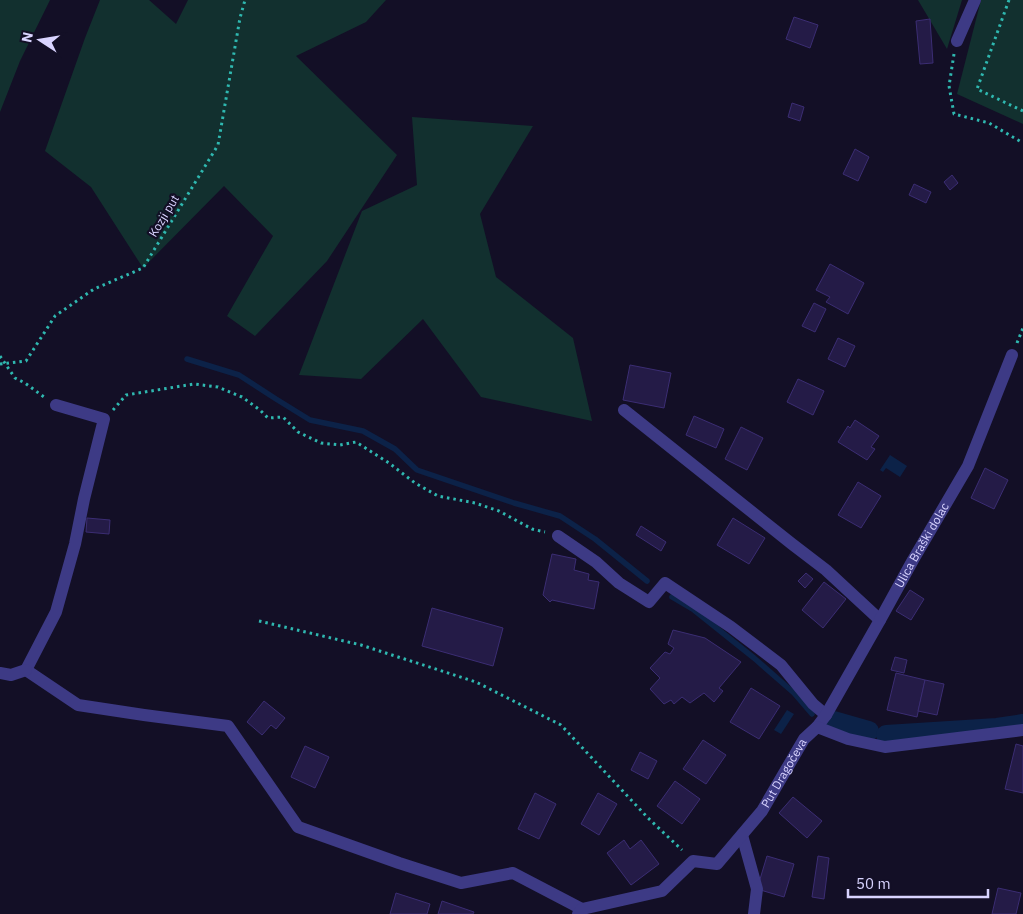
<svg xmlns="http://www.w3.org/2000/svg" width="1023" height="914" font-family="'IBM Plex Sans',sans-serif">
  <rect width="100%" height="100%" fill="#130f26"/>
  <!-- green -->
  <g fill="#12302f">
    <path d="M 0,0 L 50,0 L 20,61 L 0,112 Z"/>
    <path d="M 100,0 L 149,0 L 176,24 L 188,0 L 386,0 L 366,22 L 296,56 L 397,155 L 327,261 L 255,336 L 227,316 L 273,236 L 224,186 L 143,268 L 91,187 L 45,151 L 85,38 Z"/>
    <path d="M 918,0 L 962,0 L 947,49 Z"/>
    <path d="M 981,0 L 1023,0 L 1023,124 L 957,94 Z"/>
    <path d="M 412,117 L 533,126 L 480,214 L 496,277 L 573,338 L 592,421 L 481,397 L 423,319 L 361,379 L 299,375 L 362,211 L 417,185 Z"/>
  </g>
  <!-- water -->
  <g fill="#0c2248">
    <path d="M 890,455 L 907,466 L 900,477 L 886,468 L 883,472 L 880,470 Z"/>
    <path d="M 787,710 L 794,714 L 781,734 L 774,730 Z"/>
  </g>
  <g fill="none" stroke-linecap="round" stroke-linejoin="round">
    <!-- stream -->
    <g stroke="#0c2248" stroke-width="5.5">
      <path d="M 187,359 L 239,375 L 276,399 L 310,420 L 363,431 L 395,449 L 417,470 L 514,503 L 560,516 L 595,539 L 647,581"/>
      <path d="M 672,597 L 694,610 L 754,658 L 794,693 L 812,714"/>
    </g>
    <!-- canal -->
    <g stroke="#0c2248" stroke-width="20">
      <path d="M 834,721 L 869,731"/>
      <path d="M 886,735 L 997,728 L 1023,724"/>
    </g>
  </g>
  <!-- building -->
  <g fill="#241b47" stroke="#3b2d73">
    <path d="M 794,17 L 818,25 L 810,48 L 786,39 Z"/>
    <path d="M 930,19 L 933,63 L 920,64 L 916,21 Z"/>
    <path d="M 792,103 L 804,107 L 800,121 L 788,117 Z"/>
    <path d="M 855,149 L 869,157 L 858,181 L 843,174 Z"/>
    <path d="M 952,175 L 958,183 L 950,190 L 944,182 Z"/>
    <path d="M 914,184 L 931,192 L 926,203 L 909,195 Z"/>
    <path d="M 830,264 L 864,283 L 848,314 L 826,302 L 830,297 L 816,290 Z"/>
    <path d="M 814,303 L 826,309 L 815,332 L 802,326 Z"/>
    <path d="M 838,338 L 855,346 L 845,367 L 828,359 Z"/>
    <path d="M 630,365 L 671,373 L 664,408 L 623,400 Z"/>
    <path d="M 798,379 L 824,391 L 813,415 L 787,402 Z"/>
    <path d="M 694,416 L 724,429 L 716,448 L 686,435 Z"/>
    <path d="M 855,420 L 879,436 L 871,447 L 875,449 L 867,460 L 838,442 L 848,426 L 850,428 Z"/>
    <path d="M 741,427 L 763,438 L 747,470 L 725,459 Z"/>
    <path d="M 985,468 L 1008,480 L 994,509 L 971,498 Z"/>
    <path d="M 858,482 L 881,496 L 861,528 L 838,515 Z"/>
    <path d="M 87,518 L 110,520 L 109,534 L 86,532 Z"/>
    <path d="M 733,518 L 765,538 L 749,564 L 717,545 Z"/>
    <path d="M 641,526 L 666,542 L 661,551 L 636,535 Z"/>
    <path d="M 552,554 L 576,559 L 574,570 L 589,574 L 588,580 L 599,582 L 594,609 L 552,600 L 550,602 L 543,595 Z"/>
    <path d="M 806,573 L 813,579 L 805,588 L 798,581 Z"/>
    <path d="M 824,582 L 846,599 L 823,628 L 802,610 Z"/>
    <path d="M 910,590 L 924,599 L 911,620 L 896,611 Z"/>
    <path d="M 432,608 L 503,628 L 493,666 L 422,646 Z"/>
    <path d="M 673,630 L 705,638 L 741,662 L 719,688 L 723,691 L 714,702 L 704,693 L 690,703 L 682,697 L 674,704 L 671,700 L 664,704 L 650,689 L 660,678 L 650,668 L 665,652 L 670,654 L 674,648 L 668,644 Z"/>
    <path d="M 895,657 L 907,660 L 904,673 L 891,670 Z"/>
    <path d="M 896,673 L 925,680 L 917,717 L 887,710 Z"/>
    <path d="M 925,680 L 944,684 L 937,715 L 918,711 Z"/>
    <path d="M 751,688 L 780,706 L 759,739 L 730,722 Z"/>
    <path d="M 264,701 L 285,718 L 276,729 L 271,725 L 262,735 L 247,722 Z"/>
    <path d="M 703,740 L 726,755 L 706,784 L 683,769 Z"/>
    <path d="M 1016,744 L 1023,746 L 1023,793 L 1005,789 Z"/>
    <path d="M 305,746 L 329,757 L 315,788 L 291,777 Z"/>
    <path d="M 640,752 L 657,761 L 648,779 L 631,770 Z"/>
    <path d="M 675,781 L 700,799 L 682,824 L 657,806 Z"/>
    <path d="M 535,793 L 556,804 L 539,839 L 518,829 Z"/>
    <path d="M 598,793 L 617,804 L 599,835 L 581,824 Z"/>
    <path d="M 793,797 L 822,821 L 807,838 L 779,813 Z"/>
    <path d="M 624,840 L 630,849 L 641,840 L 659,864 L 631,885 L 607,853 Z"/>
    <path d="M 767,856 L 794,864 L 784,897 L 757,889 Z"/>
    <path d="M 818,856 L 829,858 L 824,899 L 812,897 Z"/>
    <path d="M 998,888 L 1021,893 L 1016,914 L 992,914 Z"/>
    <path d="M 396,893 L 430,904 L 427,914 L 390,914 Z"/>
    <path d="M 442,901 L 474,912 L 473,914 L 438,914 Z"/>
  </g>
  <g fill="none" stroke-linecap="round" stroke-linejoin="round">
    <!-- path -->
    <g stroke="#2fb8b0" stroke-width="3" stroke-dasharray="2.5 4" stroke-linecap="butt">
      <path d="M 1009,0 L 977,89 L 1023,111"/>
      <path d="M 954,54 L 949,86 L 954,114 L 989,123 L 1023,143"/>
      <path d="M 1017,343 L 1023,328"/>
      <path d="M 0,356 L 15,378 L 25,383 L 44,397"/>
      <path d="M 0,364 L 26,361 L 55,316 L 94,289 L 143,268 L 218,145 L 240,18 L 245,0"/>
      <path d="M 113,410 L 126,395 L 194,384 L 218,387 L 242,397 L 260,410 L 268,418 L 283,417 L 298,432 L 321,443 L 340,445 L 356,442 L 389,463 L 415,483 L 438,496 L 475,503 L 499,511 L 532,529 L 545,532"/>
      <path d="M 259,621 L 361,645 L 476,682 L 561,725 L 648,818 L 682,850"/>
    </g>
    <!-- minor -->
    <g stroke="#3d3a85" stroke-width="12">
      <path d="M 957,41 L 975,0"/>
      <path d="M 56,405 L 104,419 L 84,499 L 75,544 L 56,612 L 26,670 L 78,705 L 144,715 L 228,726 L 298,827 L 399,863 L 461,883 L 513,873 L 582,909"/>
      <path d="M 624,410 L 792,544 L 826,570 L 880,620"/>
      <path d="M 558,536 L 596,562 L 619,583 L 649,602 L 665,583 L 731,627 L 781,665 L 813,704 L 826,715"/>
      <path d="M 0,673 L 11,675 L 26,670"/>
      <path id="s1" d="M 817,727 L 826,715 L 880,620 L 913,560 L 968,466 L 1012,355"/>
      <path d="M 742,835 L 757,889 L 754,914"/>
      <path id="s2" d="M 578,914 L 582,909 L 662,891 L 693,861 L 717,864 L 762,811 L 804,739 L 817,727 L 848,739 L 885,747 L 1023,730"/>
    </g>
  </g>
  <g text-anchor="middle" stroke-width="4.5" stroke-linejoin="round" paint-order="stroke">
    <!-- street labels -->
    <g font-size="12" fill="#d9d4ff" stroke="#130f26">
      <text transform="translate(164 216) rotate(-59)" y="4">Kozji put</text>
      <text dy="4" stroke="none"><textPath href="#s1" startOffset="210">Ulica Braški dolac</textPath></text>
      <text dy="4" stroke="none"><textPath href="#s2" startOffset="269">Put Dragočeva</textPath></text>
    </g>
  </g>
  <!-- north arrow -->
  <g transform="translate(40 40) rotate(282)" stroke="#130f26" stroke-width="4" paint-order="stroke">
  <path d="M0-4L9 19L0 12L-9 19Z" fill="#d9d4ff"/>
  <text y="-8" font-size="14" font-weight="bold" text-anchor="middle" fill="#d9d4ff">N</text>
  </g>
  <!-- scale -->
  <path d="M848 889v8h140v-8" fill="none" stroke="#d9d4ff" stroke-width="2.5"/>
  <text x="856" y="889" font-size="15" fill="#d9d4ff" stroke="#130f26" stroke-width="4" paint-order="stroke">50 m</text>
</svg>
